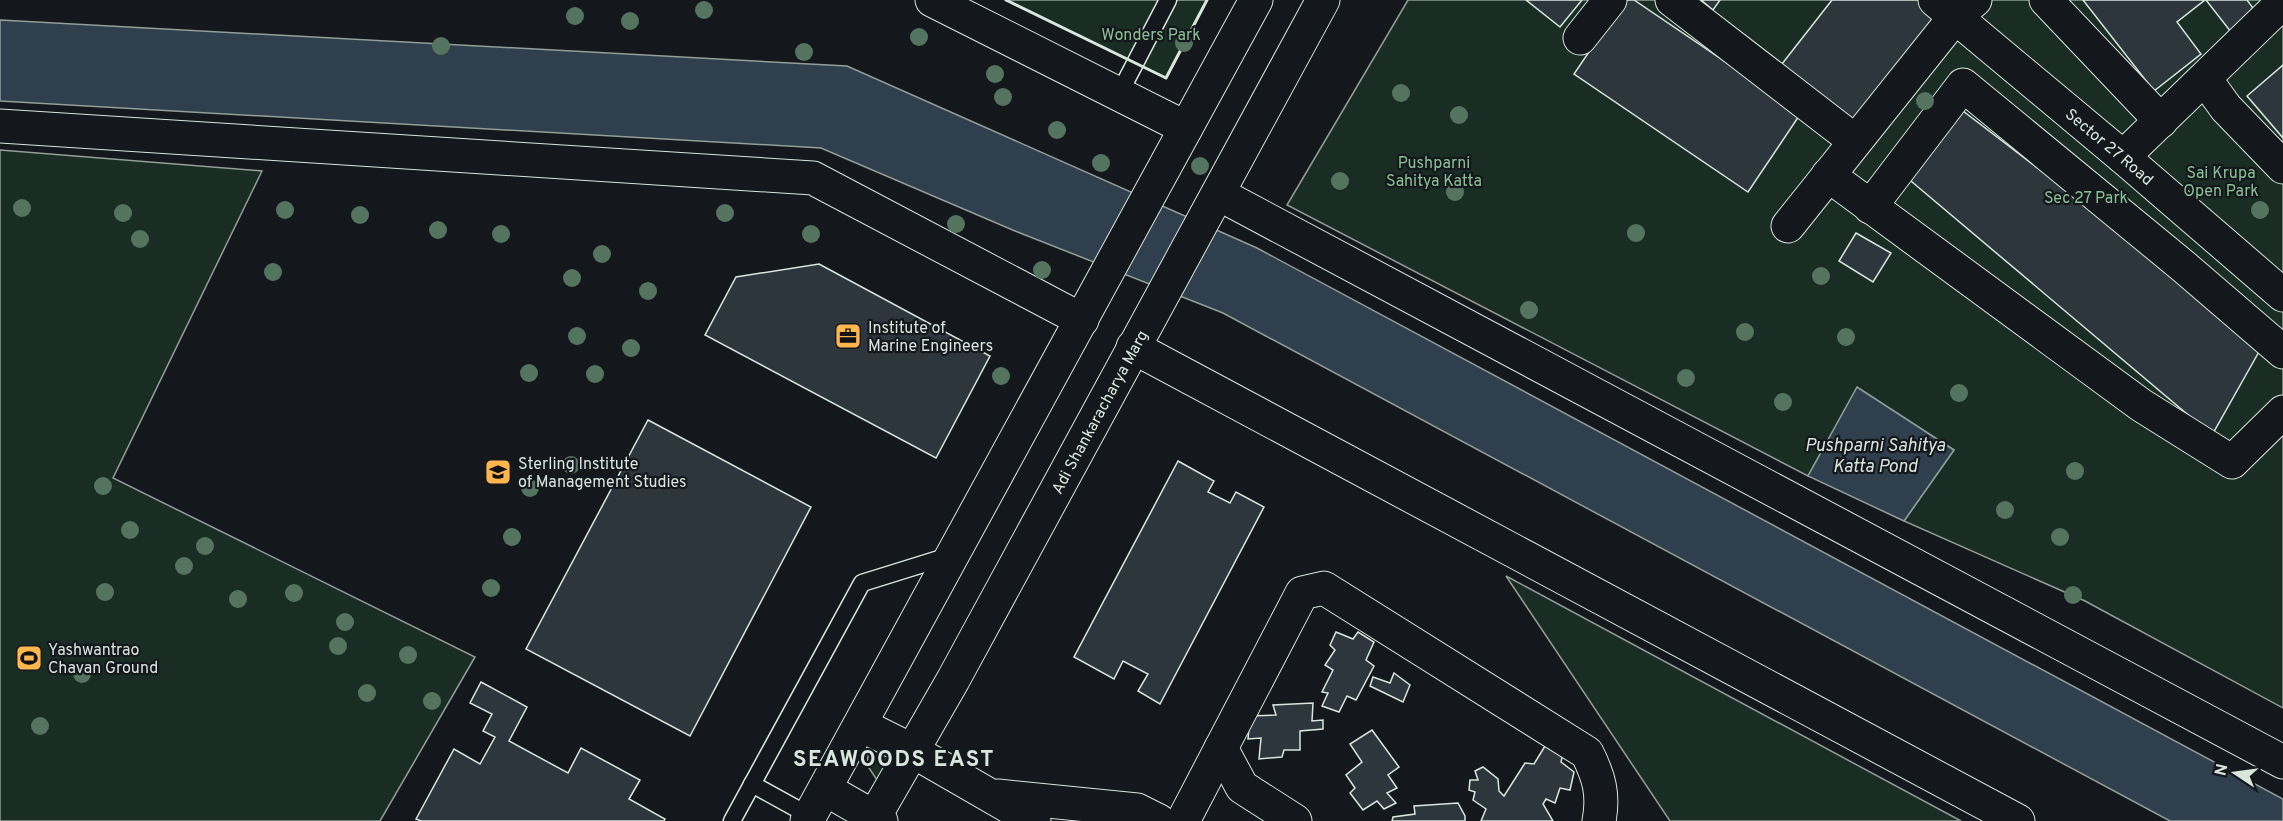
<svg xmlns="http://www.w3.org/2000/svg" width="2283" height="821" font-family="Overpass,sans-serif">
  <rect width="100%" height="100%" fill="#14181c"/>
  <!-- green -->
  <g fill="#1a2d24" stroke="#939e99" stroke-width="1.5">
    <path d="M 1006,0 L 1207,0 L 1166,78 Z"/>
    <path d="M 1408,0 L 2283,0 L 2283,708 L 2085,601 L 1904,521 L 1954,450 L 1857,388 L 1808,476 L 1287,205 Z"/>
    <path d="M 0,150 L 262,171 L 113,478 L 475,657 L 380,821 L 0,821 Z"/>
    <path d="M 1506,576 L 1961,821 L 1670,821 Z"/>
    <path d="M 907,735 L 877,780 L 867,765 L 869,747 Z"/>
  </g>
  <!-- water -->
  <g fill="#2f3f4d" stroke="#939e99" stroke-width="1.5">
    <path d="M 0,20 L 847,66 L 1257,248 L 2283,799 L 2283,821 L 2170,821 L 1223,313 L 1015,231 L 821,148 L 0,101 Z"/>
    <path d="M 1857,387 L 1954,450 L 1904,521 L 1808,476 Z"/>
  </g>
  <!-- building -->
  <g fill="#2c363c" stroke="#d8e6dc" stroke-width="1.5">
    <path d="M 1526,0 L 1582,0 L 1560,27 Z"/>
    <path d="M 1624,0 L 1634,0 L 1801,113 L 1748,192 L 1574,74 Z"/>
    <path d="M 1701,0 L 1720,0 L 1713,10 Z"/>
    <path d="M 1832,0 L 1922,0 L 1944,17 L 1856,130 L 1778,69 Z"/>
    <path d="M 2083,0 L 2205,0 L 2177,22 L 2201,54 L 2154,91 Z"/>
    <path d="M 2206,0 L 2247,0 L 2256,12 L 2231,32 Z"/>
    <path d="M 2283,65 L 2283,138 L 2247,96 Z"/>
    <path d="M 1963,111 L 2179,276 L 2260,350 L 2212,435 L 1905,176 Z"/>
    <path d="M 1856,233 L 1891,253 L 1873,282 L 1839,261 Z"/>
    <path d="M 819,264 L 990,356 L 936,458 L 705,335 L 736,277 Z"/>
    <path d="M 648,420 L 811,507 L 690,736 L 526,649 Z"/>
    <path d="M 1178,461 L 1214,481 L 1208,492 L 1230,503 L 1236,492 L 1264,507 L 1160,704 L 1138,691 L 1148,674 L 1123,661 L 1114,679 L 1074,657 Z"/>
    <path d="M 1336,632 L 1353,639 L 1358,632 L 1374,642 L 1366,660 L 1374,666 L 1356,700 L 1347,696 L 1339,712 L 1322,706 L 1328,693 L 1322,692 L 1333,670 L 1325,665 L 1335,650 L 1330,645 Z"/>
    <path d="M 1394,673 L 1410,685 L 1403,702 L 1370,686 L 1373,677 L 1390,683 Z"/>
    <path d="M 481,682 L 527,707 L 509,741 L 568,773 L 581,748 L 640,780 L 629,799 L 665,819 L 664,821 L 421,821 L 416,819 L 454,749 L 480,764 L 495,737 L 483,731 L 492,714 L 470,703 Z"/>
    <path d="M 1313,703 L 1312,721 L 1323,720 L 1323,729 L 1300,731 L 1300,750 L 1284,750 L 1282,757 L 1259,759 L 1261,738 L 1248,739 L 1250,716 L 1276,715 L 1273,705 Z"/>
    <path d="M 1372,730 L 1399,767 L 1388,775 L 1397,788 L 1387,793 L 1396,803 L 1384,809 L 1377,801 L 1363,810 L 1350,793 L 1355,788 L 1346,775 L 1362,762 L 1350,744 Z"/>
    <path d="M 1545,746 L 1563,753 L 1561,762 L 1574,772 L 1570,790 L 1560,788 L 1555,803 L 1546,799 L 1543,804 L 1553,821 L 1481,821 L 1486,809 L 1473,800 L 1475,792 L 1469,790 L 1470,780 L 1478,780 L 1475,771 L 1483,767 L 1498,779 L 1499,791 L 1504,796 L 1525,763 L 1534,764 Z"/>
    <path d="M 1458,803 L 1465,816 L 1465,821 L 1392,821 L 1393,817 L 1415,814 L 1414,806 Z"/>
  </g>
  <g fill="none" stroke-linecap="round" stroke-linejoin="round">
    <defs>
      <g id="lane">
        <path d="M 1119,94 L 1168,0"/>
        <path d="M 752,784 L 810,816"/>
        <path d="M 732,821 L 862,583 L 952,555"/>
      </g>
      <g id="street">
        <path d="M 932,0 L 1186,128"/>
        <path d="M 1672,0 L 1855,141"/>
        <path id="s1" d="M 1935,0 L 2123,157 L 2283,295"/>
        <path d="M 2046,0 L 2161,121"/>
        <path d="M 1580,38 L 1610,0"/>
        <path d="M 2205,79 L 2226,108 L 2283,167"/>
        <path d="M 0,126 L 813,178 L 1082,320"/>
        <path d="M 2123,157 L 2283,2"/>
        <path d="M 1828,175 L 2141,405 L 2232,462 L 2283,412"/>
        <path d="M 1219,194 L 2283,762"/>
        <path d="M 1870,207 L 1963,85 L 2183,266 L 2283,352"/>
        <path d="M 1788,226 L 1955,17 L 1975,0"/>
        <path d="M 1133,347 L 2018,821"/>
        <path d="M 1221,748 L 1242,787 L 1295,821"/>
        <path d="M 1183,821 L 1302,593 L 1324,588 L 1587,753 C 1599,777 1604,794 1599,821"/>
      </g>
      <g id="secondary">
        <path d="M 861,725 L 911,750 L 1034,821"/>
        <path d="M 825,789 L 881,821"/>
        <path d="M 998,796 L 1137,810 L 1159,821"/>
        <path d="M 807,821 L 1256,0"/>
        <path id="s2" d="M 872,821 L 953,680 L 1323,0"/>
      </g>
    </defs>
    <!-- lane casing -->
    <use href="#lane" stroke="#d8e6dc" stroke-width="19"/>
    <!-- street casing -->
    <use href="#street" stroke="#d8e6dc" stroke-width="35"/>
    <!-- secondary casing -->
    <use href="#secondary" stroke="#d8e6dc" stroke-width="35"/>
    <!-- lane -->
    <use href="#lane" stroke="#14181c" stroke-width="16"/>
    <!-- street -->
    <use href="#street" stroke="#14181c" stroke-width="33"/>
    <!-- secondary -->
    <use href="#secondary" stroke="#14181c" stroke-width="33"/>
    <!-- wall -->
    <path stroke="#d8e6dc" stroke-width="3" d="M 1006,0 L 1166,78 L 1207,0"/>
  </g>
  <!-- trees -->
  <g fill="#55745f">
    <circle cx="704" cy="10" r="9"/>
    <circle cx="575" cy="16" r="9"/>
    <circle cx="630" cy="21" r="9"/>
    <circle cx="919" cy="37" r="9"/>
    <circle cx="1184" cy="43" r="9"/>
    <circle cx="441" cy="46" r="9"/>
    <circle cx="804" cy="52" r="9"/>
    <circle cx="995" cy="74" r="9"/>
    <circle cx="1401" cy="93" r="9"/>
    <circle cx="1003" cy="97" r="9"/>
    <circle cx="1925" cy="101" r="9"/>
    <circle cx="1459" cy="115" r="9"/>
    <circle cx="1057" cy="130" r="9"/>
    <circle cx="1101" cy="163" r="9"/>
    <circle cx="1200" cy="166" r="9"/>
    <circle cx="1340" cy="181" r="9"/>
    <circle cx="1455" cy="192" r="9"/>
    <circle cx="22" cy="208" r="9"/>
    <circle cx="285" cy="210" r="9"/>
    <circle cx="2260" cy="210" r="9"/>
    <circle cx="123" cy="213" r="9"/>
    <circle cx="725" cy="213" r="9"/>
    <circle cx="360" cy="215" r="9"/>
    <circle cx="956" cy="224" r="9"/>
    <circle cx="438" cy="230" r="9"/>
    <circle cx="1636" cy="233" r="9"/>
    <circle cx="501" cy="234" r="9"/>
    <circle cx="811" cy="234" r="9"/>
    <circle cx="140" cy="239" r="9"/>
    <circle cx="602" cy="254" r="9"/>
    <circle cx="1042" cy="270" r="9"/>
    <circle cx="273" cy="272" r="9"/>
    <circle cx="1821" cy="276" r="9"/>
    <circle cx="572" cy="278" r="9"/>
    <circle cx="648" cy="291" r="9"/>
    <circle cx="1529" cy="310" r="9"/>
    <circle cx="1745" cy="332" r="9"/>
    <circle cx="577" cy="336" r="9"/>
    <circle cx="1846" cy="337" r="9"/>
    <circle cx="631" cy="348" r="9"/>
    <circle cx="529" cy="373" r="9"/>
    <circle cx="595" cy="374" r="9"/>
    <circle cx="1001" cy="376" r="9"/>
    <circle cx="1686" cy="378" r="9"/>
    <circle cx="1959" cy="393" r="9"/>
    <circle cx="1783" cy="402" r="9"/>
    <circle cx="571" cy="465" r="9"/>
    <circle cx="2075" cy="471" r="9"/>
    <circle cx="103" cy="486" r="9"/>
    <circle cx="530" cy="488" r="9"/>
    <circle cx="2005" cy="510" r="9"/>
    <circle cx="130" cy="530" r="9"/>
    <circle cx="512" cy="537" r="9"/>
    <circle cx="2060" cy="537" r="9"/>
    <circle cx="205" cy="546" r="9"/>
    <circle cx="184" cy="566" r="9"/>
    <circle cx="491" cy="588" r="9"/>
    <circle cx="105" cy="592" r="9"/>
    <circle cx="294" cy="593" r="9"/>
    <circle cx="2073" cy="595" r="9"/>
    <circle cx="238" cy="599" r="9"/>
    <circle cx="345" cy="622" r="9"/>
    <circle cx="338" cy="646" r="9"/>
    <circle cx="408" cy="655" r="9"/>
    <circle cx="82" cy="674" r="9"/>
    <circle cx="367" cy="693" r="9"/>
    <circle cx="432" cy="701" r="9"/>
    <circle cx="40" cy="726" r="9"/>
  </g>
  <!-- icons -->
  <defs>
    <symbol id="office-square" viewBox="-11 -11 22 22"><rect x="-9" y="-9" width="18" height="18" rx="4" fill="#ffb74d" stroke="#14181c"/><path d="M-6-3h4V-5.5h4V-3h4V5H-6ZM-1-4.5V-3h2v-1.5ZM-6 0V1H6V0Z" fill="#111"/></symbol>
    <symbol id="university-square" viewBox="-11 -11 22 22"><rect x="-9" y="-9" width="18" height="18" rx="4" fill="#ffb74d" stroke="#14181c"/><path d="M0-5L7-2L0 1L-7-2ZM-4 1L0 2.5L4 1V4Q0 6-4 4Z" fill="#111"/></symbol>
    <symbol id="stadium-square" viewBox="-11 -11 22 22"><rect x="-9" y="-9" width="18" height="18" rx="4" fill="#ffb74d" stroke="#14181c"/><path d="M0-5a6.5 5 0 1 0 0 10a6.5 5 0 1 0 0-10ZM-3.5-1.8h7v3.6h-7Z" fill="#111"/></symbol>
  </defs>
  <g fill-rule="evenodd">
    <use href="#office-square" x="833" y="321" width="30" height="30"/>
    <use href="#university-square" x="483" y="457" width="30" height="30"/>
    <use href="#stadium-square" x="14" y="643" width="30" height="30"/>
  </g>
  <g text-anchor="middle" stroke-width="4.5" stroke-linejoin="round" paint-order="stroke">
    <!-- park labels -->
    <g font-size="16" fill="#8ac095" stroke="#14181c">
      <text x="1151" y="40">Wonders Park</text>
      <text x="1434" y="168">Pushparni<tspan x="1434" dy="18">Sahitya Katta</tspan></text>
      <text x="2221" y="178">Sai Krupa<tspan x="2221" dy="18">Open Park</tspan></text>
      <text x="2086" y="203">Sec 27 Park</text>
    </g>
    <!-- street labels -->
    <g font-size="16" fill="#d8e6dc" stroke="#14181c">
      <text dy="6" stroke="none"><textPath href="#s1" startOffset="228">Sector 27 Road</textPath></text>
      <text dy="6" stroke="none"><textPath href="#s2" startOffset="468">Adi Shankaracharya Marg</textPath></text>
    </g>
    <!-- poi labels -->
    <g font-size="16" fill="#d8e6dc" stroke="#14181c" text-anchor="start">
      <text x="868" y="333">Institute of<tspan x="868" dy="18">Marine Engineers</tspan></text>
      <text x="518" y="469">Sterling Institute<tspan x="518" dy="18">of Management Studies</tspan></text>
      <text x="48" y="655">Yashwantrao<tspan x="48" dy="18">Chavan Ground</tspan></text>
    </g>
    <!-- water labels -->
    <g font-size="18" font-style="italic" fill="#d8e6dc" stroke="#14181c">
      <text x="1875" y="451">Pushparni Sahitya<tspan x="1875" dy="21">Katta Pond</tspan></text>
    </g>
    <!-- district labels -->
    <g font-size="22" font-weight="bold" letter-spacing="1.5" fill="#d8e6dc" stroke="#14181c">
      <text x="894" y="766">SEAWOODS EAST</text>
    </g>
  </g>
  <!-- north arrow -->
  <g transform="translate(2235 773) rotate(283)" stroke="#14181c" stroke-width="4.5" paint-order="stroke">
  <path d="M0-4.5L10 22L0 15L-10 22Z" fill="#d8e6dc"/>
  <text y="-9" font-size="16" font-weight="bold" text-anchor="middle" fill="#d8e6dc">N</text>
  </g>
</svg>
